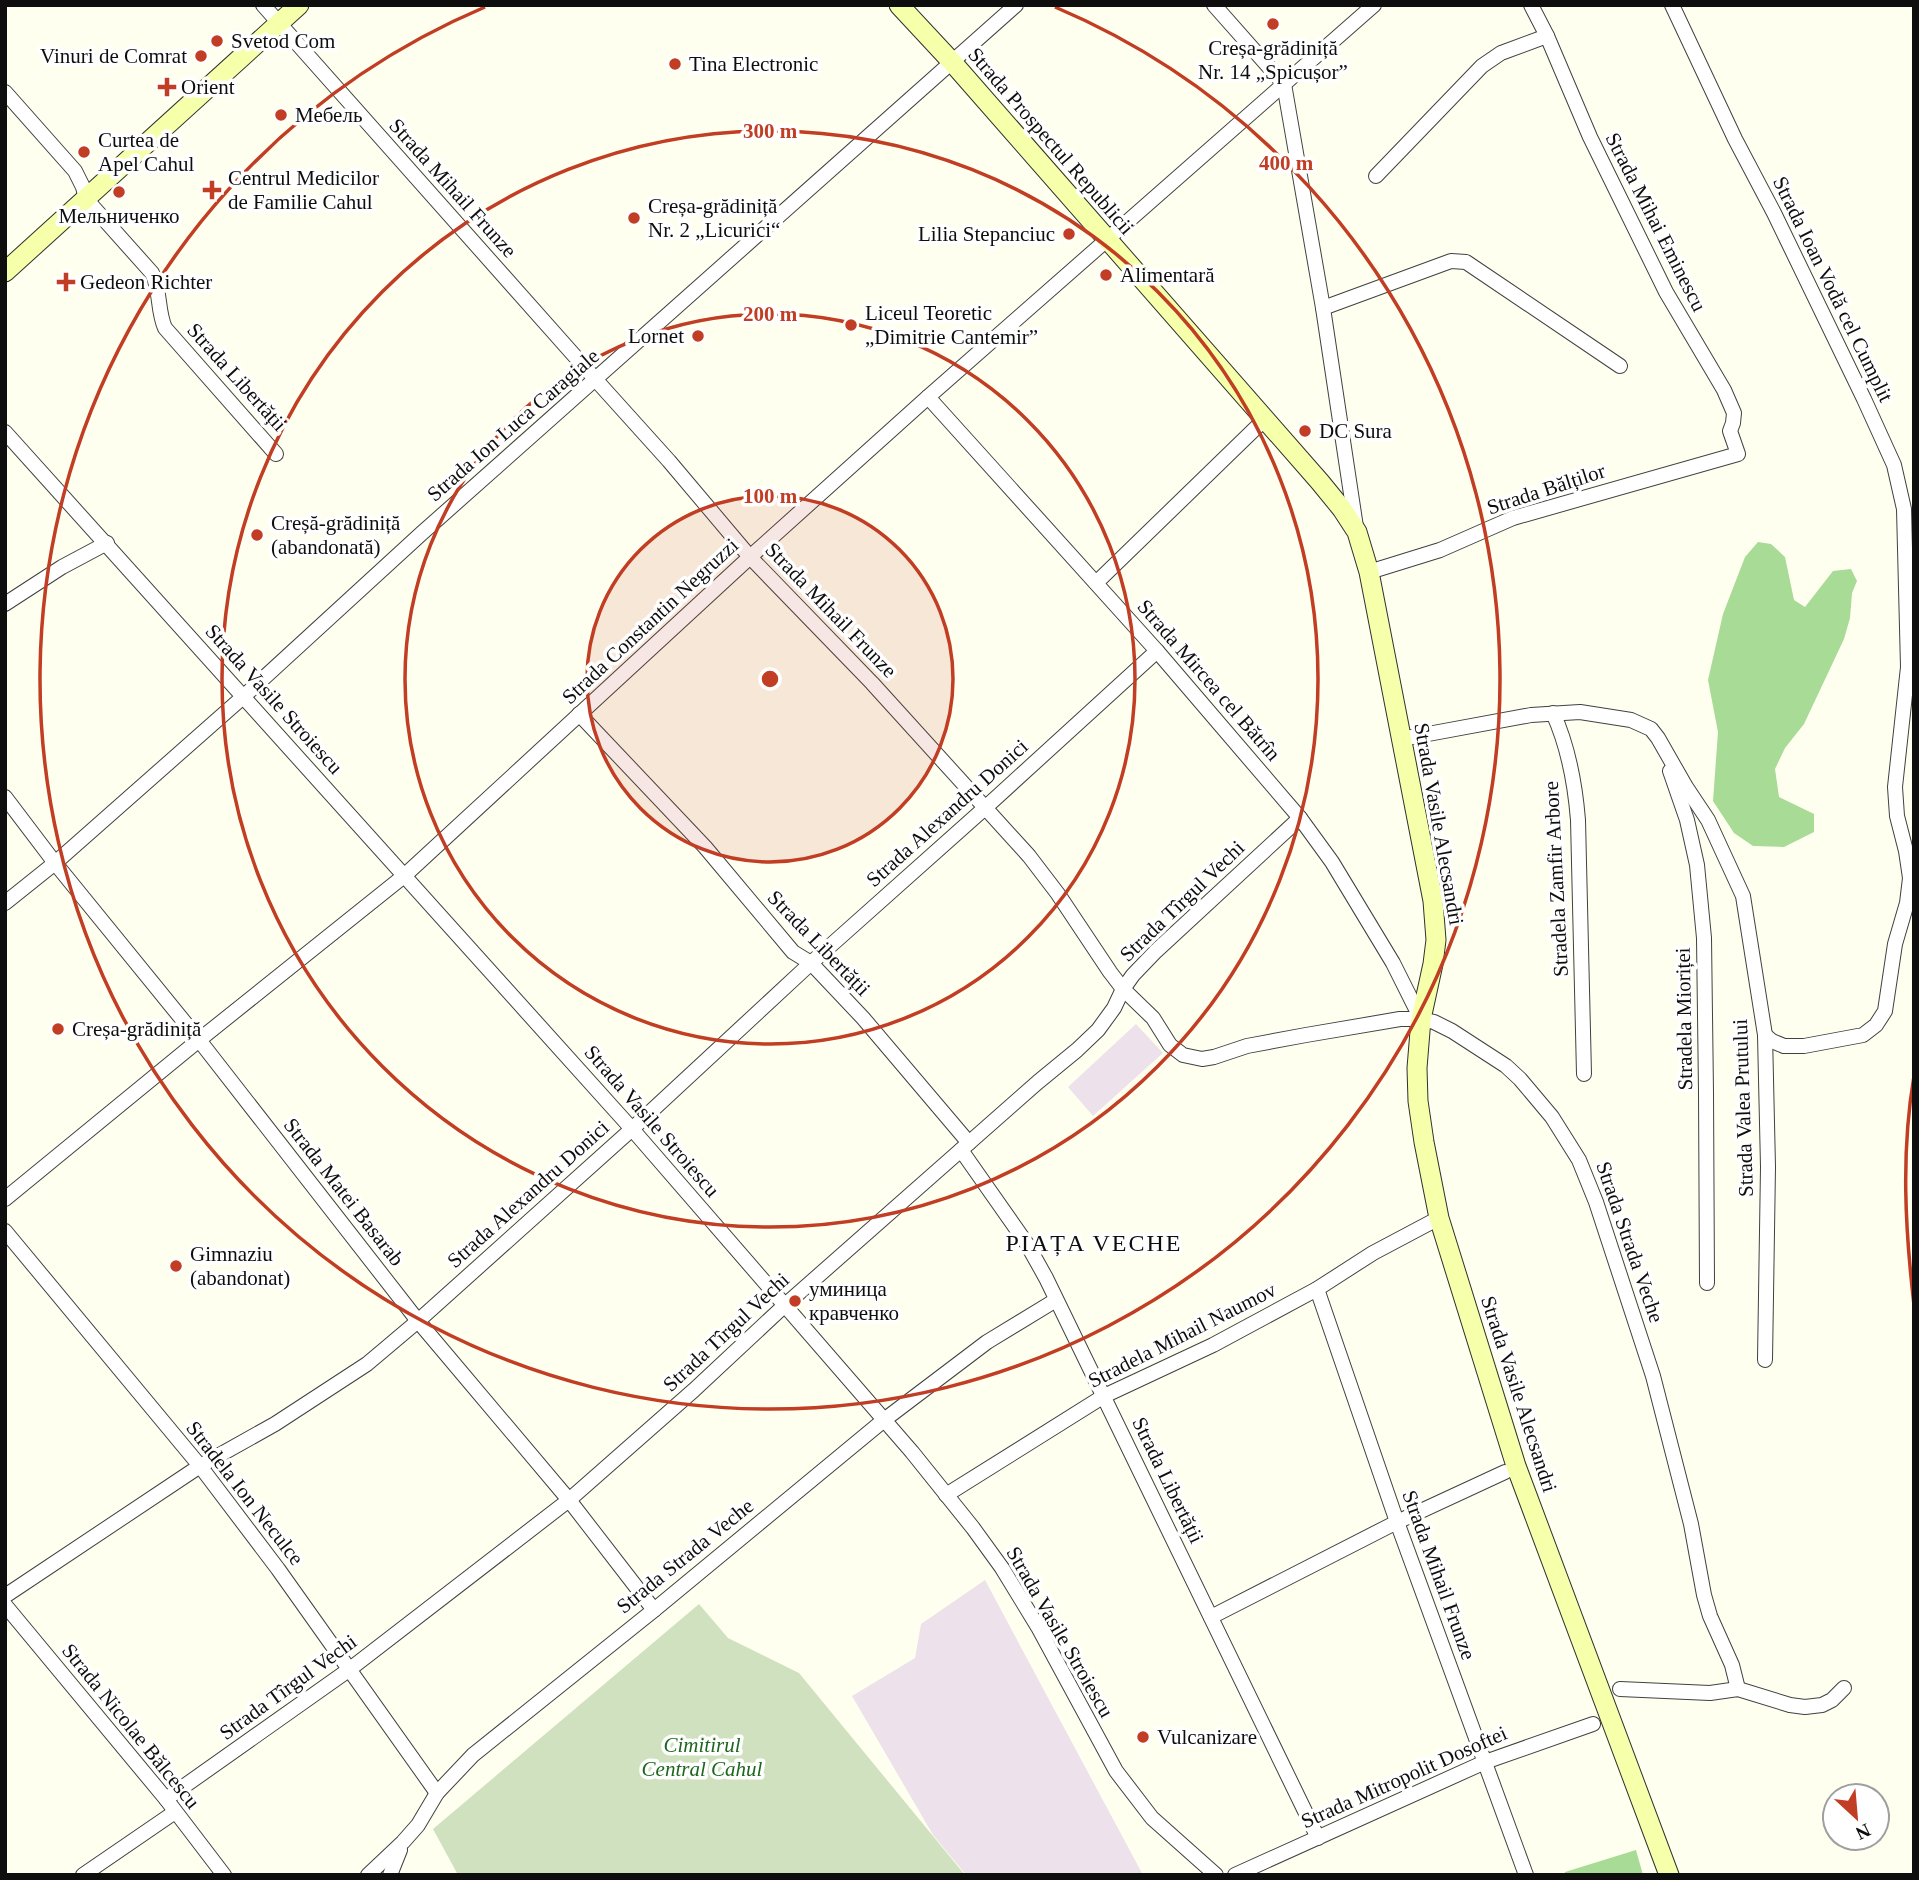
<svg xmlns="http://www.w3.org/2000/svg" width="1919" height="1880" font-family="Georgia,serif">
  <rect width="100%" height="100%" fill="#ffffef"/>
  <!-- industrial -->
  <g fill="#ede2eb">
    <path d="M 1136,1024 L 1163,1053 L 1093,1116 L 1068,1087 Z"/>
    <path d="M 985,1580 L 1143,1875 L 966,1875 L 933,1835 L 852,1696 L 915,1658 L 921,1624 Z"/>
  </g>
  <!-- forest -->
  <g fill="#a7db96">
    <path d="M 1758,542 L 1771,544 L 1785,557 L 1794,600 L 1805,607 L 1833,571 L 1851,569 L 1857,581 L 1852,593 L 1850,618 L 1844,639 L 1804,724 L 1785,748 L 1775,769 L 1779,797 L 1814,814 L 1814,832 L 1784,847 L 1753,846 L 1734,833 L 1713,801 L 1718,732 L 1708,680 L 1723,614 L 1745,557 Z"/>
    <path d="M 1636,1850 L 1643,1875 L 1564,1875 L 1565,1872 Z"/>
  </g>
  <!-- cemetery -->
  <path fill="#cfe1bf" d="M 699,1604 L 728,1638 L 799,1673 L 965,1875 L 458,1875 L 433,1829 Z"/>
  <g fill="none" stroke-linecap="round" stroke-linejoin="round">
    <defs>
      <g id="street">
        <path d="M 263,5 L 596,380 L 669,461 L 750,557 L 872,683 L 1029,856 L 1058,894 L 1110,972 L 1123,989 L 1153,1018 L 1170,1045 L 1183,1055 L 1202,1059 L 1214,1057 L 1247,1046 L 1306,1035 L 1400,1019 L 1421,1019 L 1434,1022 L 1452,1031 L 1506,1066 L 1520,1079 L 1552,1117 L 1579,1160 L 1596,1202 L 1653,1376 L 1691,1524 L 1704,1595 L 1710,1616 L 1732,1665 L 1738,1689"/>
        <path d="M 1214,5 L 1284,84 L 1323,308 L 1356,527"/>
        <path d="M 1672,5 L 1735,139 L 1774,213 L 1864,399 L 1894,465 L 1904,509 L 1908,667 L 1895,787 L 1897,816 L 1906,851 L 1910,878 L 1907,903 L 1895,944 L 1885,1011 L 1876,1025 L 1863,1035 L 1804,1046 L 1784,1046 L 1772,1041 L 1765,1035"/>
        <path d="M 5,92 L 75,171 L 83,187 L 86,199 L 152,273 C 161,291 157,310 165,328 L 276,454"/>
        <path d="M 1376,176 L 1482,66 L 1501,53 L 1547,36"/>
        <path d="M 1323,308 L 1451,261 L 1466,262 L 1620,366"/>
        <path d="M 928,397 L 1157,651 L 1300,818 L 1332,862 L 1393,963 L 1421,1019"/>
        <path d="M 5,432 L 632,1129 L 912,1452 L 973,1528 L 1002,1568 L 1038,1627 L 1116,1771 L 1152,1818 L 1216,1875"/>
        <path d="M 1369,572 L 1440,550 L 1513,518 L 1738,454 L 1730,431 L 1733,423 L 1734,413 L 1724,390 L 1666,292 L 1590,137 L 1547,36 L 1531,5"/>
        <path d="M 1096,583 L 1265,419"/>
        <path d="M 5,604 L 62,567 L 107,543"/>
        <path d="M 1553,713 C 1569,748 1575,783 1578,820 L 1584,1074"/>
        <path d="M 579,714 L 705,847 L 793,952 L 811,963 L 863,1018 L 969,1143"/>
        <path d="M 1401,739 L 1531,715 L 1580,712 L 1631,720 L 1651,729 L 1658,738 L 1686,787 L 1708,820 L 1743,896 L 1765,1035 L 1768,1167 L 1765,1360"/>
        <path d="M 1670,771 L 1687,820 L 1697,865 L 1704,938 L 1706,1092 L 1707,1283"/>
        <path d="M 5,797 L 55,863 L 199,1040 L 418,1321 L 569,1500 L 654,1610"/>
        <path d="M 5,903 L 55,863 L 243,697 L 422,533 L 1016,5"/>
        <path d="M 961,1150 L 1027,1244 L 1046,1278 L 1318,1838"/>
        <path d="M 5,1199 L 199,1040 L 404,876 L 750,557 L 928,397 L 1374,5"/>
        <path d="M 5,1231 L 200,1466 L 278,1569 L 437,1793"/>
        <path d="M 1317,1289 L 1397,1522 L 1526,1875"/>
        <path d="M 946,1495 L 1104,1396 L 1213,1345 L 1317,1289 L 1373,1253 L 1439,1218"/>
        <path d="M 5,1596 L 200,1466 L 275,1424 L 367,1364 L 418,1321 L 632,1129 L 811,963 L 986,807 L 1157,651"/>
        <path d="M 5,1605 L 166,1799 L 224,1875"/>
        <path d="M 1211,1617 L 1397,1522 L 1505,1472"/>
        <path d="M 1620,1689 L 1710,1693 L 1738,1689 L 1790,1705 L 1805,1707 L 1822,1705 L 1832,1700 L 1844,1688"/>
        <path d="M 166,1799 L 350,1669 L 569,1500 L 694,1390 L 784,1306 L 1038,1082 L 1077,1050 L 1098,1030 L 1114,1008 L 1123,989 L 1133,975 L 1156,951 L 1300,818"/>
        <path d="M 83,1875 L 175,1812"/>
        <path d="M 368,1875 L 403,1842 L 418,1825 L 437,1793 L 473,1755 L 654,1610 L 884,1420 L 987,1342 L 1056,1300"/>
        <path d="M 390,1875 L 400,1850"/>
        <path d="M 1235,1875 L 1485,1762 L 1593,1724"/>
      </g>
      <g id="secondary">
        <path d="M 899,5 L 952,62 L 1320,482 L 1342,509 L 1357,532 L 1369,572 L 1433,901 L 1436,940 L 1433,964 L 1421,1019 L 1417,1068 L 1418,1101 L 1424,1142 L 1439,1218 L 1516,1466 L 1669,1875"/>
        <path d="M 5,272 L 299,5"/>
      </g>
    </defs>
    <!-- street casing -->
    <use href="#street" stroke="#414141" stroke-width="16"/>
    <!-- secondary casing -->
    <use href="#secondary" stroke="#303030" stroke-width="21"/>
    <!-- street -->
    <use href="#street" stroke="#fff" stroke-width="14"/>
    <!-- secondary -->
    <use href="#secondary" stroke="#f6ffaa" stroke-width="19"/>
    <!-- rail -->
    <path stroke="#c13d23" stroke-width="3.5" d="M 1914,1076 C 1901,1152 1905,1228 1914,1305"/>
  </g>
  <!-- distance rings -->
  <circle cx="770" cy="679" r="183" fill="#c13d23" fill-opacity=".12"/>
  <g fill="none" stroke="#c13d23" stroke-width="3.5">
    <circle cx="770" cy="679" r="183"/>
    <circle cx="770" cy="679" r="365"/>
    <circle cx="770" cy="679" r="548"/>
    <path d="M1055 7A730 730 0 1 1 485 7"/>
  </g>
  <!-- markers -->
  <g fill="#c13d23" stroke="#fff" stroke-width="2.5">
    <circle cx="1273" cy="24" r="7"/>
    <circle cx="217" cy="41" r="7"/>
    <circle cx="201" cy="56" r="7"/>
    <circle cx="675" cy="64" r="7"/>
    <path d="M163.5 76.5h7v7h7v7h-7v7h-7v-7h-7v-7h7z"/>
    <circle cx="281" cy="115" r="7"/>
    <circle cx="84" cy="152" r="7"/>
    <path d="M208.5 179.5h7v7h7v7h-7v7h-7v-7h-7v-7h7z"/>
    <circle cx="119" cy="192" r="7"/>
    <circle cx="634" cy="218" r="7"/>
    <circle cx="1069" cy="234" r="7"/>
    <circle cx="1106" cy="275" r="7"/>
    <path d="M62.5 271.5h7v7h7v7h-7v7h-7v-7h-7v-7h7z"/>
    <circle cx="851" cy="325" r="7"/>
    <circle cx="698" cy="336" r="7"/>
    <circle cx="1305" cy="431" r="7"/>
    <circle cx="257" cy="535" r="7"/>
    <circle cx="58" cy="1029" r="7"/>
    <circle cx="176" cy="1266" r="7"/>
    <circle cx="795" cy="1301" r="7"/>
    <circle cx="1143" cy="1737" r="7"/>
  </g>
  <g text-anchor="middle" stroke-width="7" stroke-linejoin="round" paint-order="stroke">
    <!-- poi labels -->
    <g font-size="21" fill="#0e0e0e" stroke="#fff" text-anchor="start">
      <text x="231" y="48">Svetod Com</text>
      <text x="1273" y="55" text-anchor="middle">Creșa-grădiniță<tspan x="1273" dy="24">Nr. 14 „Spicușor”</tspan></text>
      <text x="187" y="63" text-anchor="end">Vinuri de Comrat</text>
      <text x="689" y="71">Tina Electronic</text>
      <text x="181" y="94">Orient</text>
      <text x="295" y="122">Мебель</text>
      <text x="98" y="147">Curtea de<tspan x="98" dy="24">Apel Cahul</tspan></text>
      <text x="228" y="185">Centrul Medicilor<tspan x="228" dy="24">de Familie Cahul</tspan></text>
      <text x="648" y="213">Creșa-grădiniță<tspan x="648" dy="24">Nr. 2 „Licurici“</tspan></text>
      <text x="119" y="223" text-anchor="middle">Мельниченко</text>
      <text x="1055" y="241" text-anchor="end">Lilia Stepanciuc</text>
      <text x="1120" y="282">Alimentară</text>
      <text x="80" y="289">Gedeon Richter</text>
      <text x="865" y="320">Liceul Teoretic<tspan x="865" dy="24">„Dimitrie Cantemir”</tspan></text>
      <text x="684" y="343" text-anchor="end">Lornet</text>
      <text x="1319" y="438">DC Sura</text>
      <text x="271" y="530">Creșă-grădiniță<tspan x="271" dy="24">(abandonată)</tspan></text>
      <text x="72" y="1036">Creșa-grădiniță</text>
      <text x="190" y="1261">Gimnaziu<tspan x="190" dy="24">(abandonat)</tspan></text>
      <text x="809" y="1296">уминица<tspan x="809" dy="24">кравченко</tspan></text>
      <text x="1157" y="1744">Vulcanizare</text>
    </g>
    <!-- street labels -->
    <g font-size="21" fill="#0e0e0e" stroke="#fff">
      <text transform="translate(1051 141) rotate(49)" y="7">Strada Prospectul Republicii</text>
      <text transform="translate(453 188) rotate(48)" y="7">Strada Mihail Frunze</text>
      <text transform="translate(1656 222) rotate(63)" y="7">Strada Mihai Eminescu</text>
      <text transform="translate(1833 289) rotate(64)" y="7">Strada Ioan Vodă cel Cumplit</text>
      <text transform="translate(237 377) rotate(48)" y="7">Strada Libertății</text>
      <text transform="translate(513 425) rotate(-41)" y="7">Strada Ion Luca Caragiale</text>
      <text transform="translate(1546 489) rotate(-18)" y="7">Strada Bălților</text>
      <text transform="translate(831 610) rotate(46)" y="7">Strada Mihail Frunze</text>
      <text transform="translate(650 621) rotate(-43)" y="7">Strada Constantin Negruzzi</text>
      <text transform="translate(1209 680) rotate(49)" y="7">Strada Mircea cel Bătrîn</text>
      <text transform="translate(274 699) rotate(48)" y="7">Strada Vasile Stroiescu</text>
      <text transform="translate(947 813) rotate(-42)" y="7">Strada Alexandru Donici</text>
      <text transform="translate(1439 824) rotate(80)" y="7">Strada Vasile Alecsandri</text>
      <text transform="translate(1556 879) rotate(-93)" y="7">Stradela Zamfir Arbore</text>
      <text transform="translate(1182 901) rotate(-44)" y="7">Strada Tîrgul Vechi</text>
      <text transform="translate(819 943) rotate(46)" y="7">Strada Libertății</text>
      <text transform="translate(1684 1019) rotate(-91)" y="7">Stradela Mioriței</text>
      <text transform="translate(1743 1108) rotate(-92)" y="7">Strada Valea Prutului</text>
      <text transform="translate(652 1121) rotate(49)" y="7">Strada Vasile Stroiescu</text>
      <text transform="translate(344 1192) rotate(52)" y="7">Strada Matei Basarab</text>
      <text transform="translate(528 1194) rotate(-42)" y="7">Strada Alexandru Donici</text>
      <text transform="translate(1630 1242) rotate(71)" y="7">Strada Strada Veche</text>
      <text transform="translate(726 1332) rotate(-43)" y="7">Strada Tîrgul Vechi</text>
      <text transform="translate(1182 1335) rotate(-27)" y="7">Stradela Mihail Naumov</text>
      <text transform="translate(1519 1394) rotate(72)" y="7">Strada Vasile Alecsandri</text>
      <text transform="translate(1168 1480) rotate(64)" y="7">Strada Libertății</text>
      <text transform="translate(245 1493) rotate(52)" y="7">Stradela Ion Neculce</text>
      <text transform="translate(685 1556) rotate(-39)" y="7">Strada Strada Veche</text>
      <text transform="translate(1439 1575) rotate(70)" y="7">Strada Mihail Frunze</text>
      <text transform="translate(1060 1632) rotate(60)" y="7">Strada Vasile Stroiescu</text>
      <text transform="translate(288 1687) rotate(-36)" y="7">Strada Tîrgul Vechi</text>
      <text transform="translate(131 1726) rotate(51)" y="7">Strada Nicolae Bălcescu</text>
      <text transform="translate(1404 1777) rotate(-24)" y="7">Strada Mitropolit Dosoftei</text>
    </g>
    <!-- park labels -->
    <g font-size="21" font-style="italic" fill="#1d671d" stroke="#fff">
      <text x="702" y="1752">Cimitirul<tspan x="702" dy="24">Central Cahul</tspan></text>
    </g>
    <!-- quarter labels -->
    <g font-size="24" letter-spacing="2" fill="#0e0e0e" stroke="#fff">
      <text x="1094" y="1251">PIAȚA VECHE</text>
    </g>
  </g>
  <circle cx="770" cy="679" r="10" fill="#c13d23" stroke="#fff" stroke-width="3.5"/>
  <g font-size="21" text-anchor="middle" font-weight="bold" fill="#c13d23" stroke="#fff" stroke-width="7" stroke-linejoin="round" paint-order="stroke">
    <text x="770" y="138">300 m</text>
    <text x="1286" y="170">400 m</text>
    <text x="770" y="321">200 m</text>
    <text x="770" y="503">100 m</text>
  </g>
  <!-- border -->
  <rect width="1919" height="1880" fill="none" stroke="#0e0e0e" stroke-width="14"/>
  <!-- north arrow -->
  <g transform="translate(1856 1817) rotate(154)"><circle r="33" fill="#ffffff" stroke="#9f9f9f" stroke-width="2"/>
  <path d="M0-5L12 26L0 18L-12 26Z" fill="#c13d23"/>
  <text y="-10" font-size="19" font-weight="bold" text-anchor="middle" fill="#0e0e0e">N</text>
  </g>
</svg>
